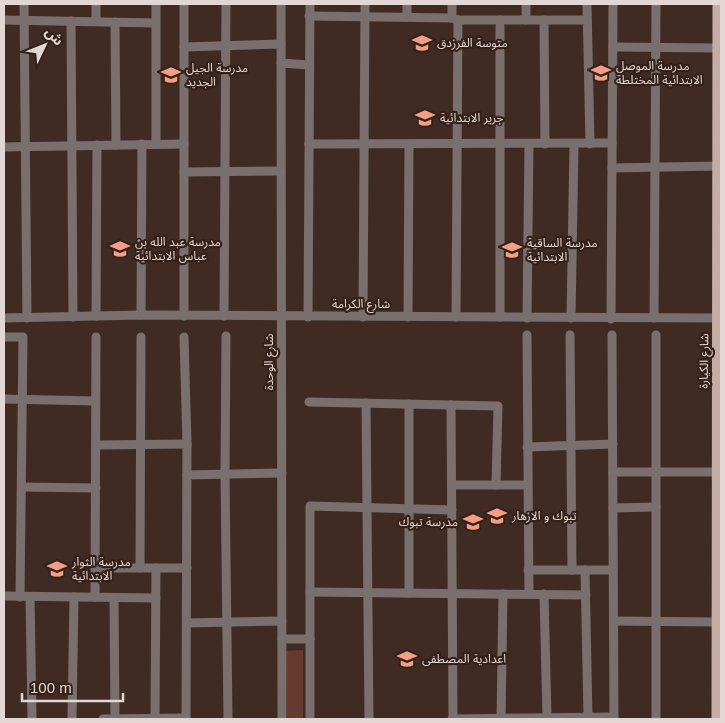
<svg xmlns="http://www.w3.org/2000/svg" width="725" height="723" font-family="Helvetica,'Noto Sans Arabic',sans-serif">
  <rect width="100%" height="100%" fill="#3f2b24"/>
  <!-- green -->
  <path fill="#653b2e" d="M 303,650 L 303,719 L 287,719 L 286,651 Z"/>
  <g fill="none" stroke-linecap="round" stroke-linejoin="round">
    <!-- minor -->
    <g stroke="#7a6f6c" stroke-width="9">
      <path d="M 24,4 L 27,318"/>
      <path d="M 156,4 L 156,144"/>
      <path d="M 281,4 L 282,719"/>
      <path d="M 526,4 L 526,20"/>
      <path d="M 587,4 L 590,144"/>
      <path d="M 309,16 L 452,18 L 458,20 L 587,20"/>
      <path d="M 407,17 L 407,4"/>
      <path d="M 452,18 L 452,4"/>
      <path d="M 4,20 L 155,23"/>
      <path d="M 544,20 L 545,144"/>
      <path d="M 71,21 L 73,317"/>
      <path d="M 96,21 L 96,4"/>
      <path d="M 115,22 L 116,145"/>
      <path d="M 184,47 L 281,44"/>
      <path d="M 613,47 L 718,48"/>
      <path d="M 281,63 L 309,65"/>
      <path d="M 309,144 L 612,143"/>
      <path d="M 4,147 L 184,144"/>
      <path d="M 612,168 L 718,166"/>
      <path d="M 184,172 L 281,171"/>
      <path d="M 141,315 L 142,144"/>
      <path d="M 96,316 L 97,145"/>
      <path d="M 184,316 L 184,4"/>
      <path d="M 224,316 L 226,4"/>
      <path d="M 308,317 L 310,4"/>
      <path d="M 363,317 L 365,4"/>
      <path d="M 408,317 L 409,144"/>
      <path d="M 456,317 L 458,20"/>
      <path d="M 500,317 L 500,20"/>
      <path d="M 4,318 L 141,315 L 718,318"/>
      <path d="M 527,318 L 529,144"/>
      <path d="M 571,318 L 574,145"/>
      <path d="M 654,318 L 656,4"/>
      <path d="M 611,319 L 613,4"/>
      <path d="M 527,335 L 529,594"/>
      <path d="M 570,335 L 572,570"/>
      <path d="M 612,335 L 614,719"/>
      <path d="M 226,336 L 225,474 L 228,719"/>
      <path d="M 4,337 L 23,337 L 20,597"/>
      <path d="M 184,337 L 187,444 L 186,719"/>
      <path d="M 4,399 L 95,401"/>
      <path d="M 309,402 L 498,406 L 496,485"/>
      <path d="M 366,403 L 369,719"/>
      <path d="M 451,405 L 453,719"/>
      <path d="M 97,445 L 187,444"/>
      <path d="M 527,447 L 613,444"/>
      <path d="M 613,472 L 717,472"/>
      <path d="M 187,475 L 282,473"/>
      <path d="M 452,485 L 527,485"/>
      <path d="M 22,487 L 96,488"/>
      <path d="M 613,508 L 656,507"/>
      <path d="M 95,568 L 187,568"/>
      <path d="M 140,568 L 141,337"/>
      <path d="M 528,570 L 613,570"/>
      <path d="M 585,570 L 588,717"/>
      <path d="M 310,592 L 586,595"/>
      <path d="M 409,593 L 409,404"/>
      <path d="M 544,594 L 547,718"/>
      <path d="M 4,596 L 156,598"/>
      <path d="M 30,597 L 32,719"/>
      <path d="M 95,597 L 96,337"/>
      <path d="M 114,598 L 115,719"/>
      <path d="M 614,621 L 717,622"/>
      <path d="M 187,623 L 282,621"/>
      <path d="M 282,639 L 310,639"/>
      <path d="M 72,719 L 74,597"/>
      <path d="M 103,719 L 186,718"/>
      <path d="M 155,719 L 156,568"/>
      <path d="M 310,719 L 310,506 L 452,510"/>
      <path d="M 452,719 L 614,717"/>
      <path d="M 501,719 L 503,594"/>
      <path d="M 656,719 L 656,335"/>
    </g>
    <!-- major -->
    <path stroke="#c4ada6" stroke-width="11" d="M 717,719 L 718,4"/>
  </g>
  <!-- icons -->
  <defs>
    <symbol id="school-bare" viewBox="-9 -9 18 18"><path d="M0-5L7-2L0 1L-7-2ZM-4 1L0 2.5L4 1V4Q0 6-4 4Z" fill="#f39f84" stroke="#35211a" stroke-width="2.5" paint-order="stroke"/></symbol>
  </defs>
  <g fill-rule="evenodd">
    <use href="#school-bare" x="408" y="29" width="28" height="28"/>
    <use href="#school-bare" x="587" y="59" width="28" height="28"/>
    <use href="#school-bare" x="157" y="61" width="28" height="28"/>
    <use href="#school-bare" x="411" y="104" width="28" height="28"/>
    <use href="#school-bare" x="106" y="235" width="28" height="28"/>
    <use href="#school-bare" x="498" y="236" width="28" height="28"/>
    <use href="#school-bare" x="483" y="502" width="28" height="28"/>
    <use href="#school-bare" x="459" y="508" width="28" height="28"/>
    <use href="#school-bare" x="43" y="555" width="28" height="28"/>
    <use href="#school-bare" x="393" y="645" width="28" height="28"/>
  </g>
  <g text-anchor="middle" stroke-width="4.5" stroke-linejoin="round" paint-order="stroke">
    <!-- poi labels -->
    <g font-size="12" fill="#e4d6d2" stroke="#35211a" text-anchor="start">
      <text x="437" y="47">متوسة الفرزدق</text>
      <text x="616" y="70">مدرسة الموصل<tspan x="616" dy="14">الابتدائية المختلطة</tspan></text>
      <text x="186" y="72">مدرسة الجيل<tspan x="186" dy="14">الجديد</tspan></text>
      <text x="440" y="122">جرير الابتدائية</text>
      <text x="135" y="246">مدرسة عبد الله بن<tspan x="135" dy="14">عباس الابتدائية</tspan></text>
      <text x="527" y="247">مدرسة الساقية<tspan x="527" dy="14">الابتدائية</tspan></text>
      <text x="512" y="520">تبوك و الازهار</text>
      <text x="458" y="526" text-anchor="end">مدرسة تبوك</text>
      <text x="72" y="566">مدرسة الثوار<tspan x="72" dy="14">الابتدائية</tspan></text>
      <text x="422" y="663">اعدادية المصطفى</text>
    </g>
    <!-- street labels -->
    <g font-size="12" fill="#e4d6d2" stroke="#35211a">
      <text x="361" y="308">شارع الكرامة</text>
      <text transform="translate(704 361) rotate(-89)" y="4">شارع الكيارة</text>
      <text transform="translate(269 362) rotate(-90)" y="4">شارع الوحدة</text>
    </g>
  </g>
  <!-- border -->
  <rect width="725" height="723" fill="none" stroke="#e4d6d2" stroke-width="10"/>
  <!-- north arrow -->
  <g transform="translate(45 45) rotate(47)" stroke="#35211a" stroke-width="4" paint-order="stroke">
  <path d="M0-4L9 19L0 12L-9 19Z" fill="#e4d6d2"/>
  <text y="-8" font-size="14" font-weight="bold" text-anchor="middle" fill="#e4d6d2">ش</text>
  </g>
  <!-- scale -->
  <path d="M22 693v8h101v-8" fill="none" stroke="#e4d6d2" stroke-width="2.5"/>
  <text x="30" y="693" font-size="15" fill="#e4d6d2" stroke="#35211a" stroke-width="4" paint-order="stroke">100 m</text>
</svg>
